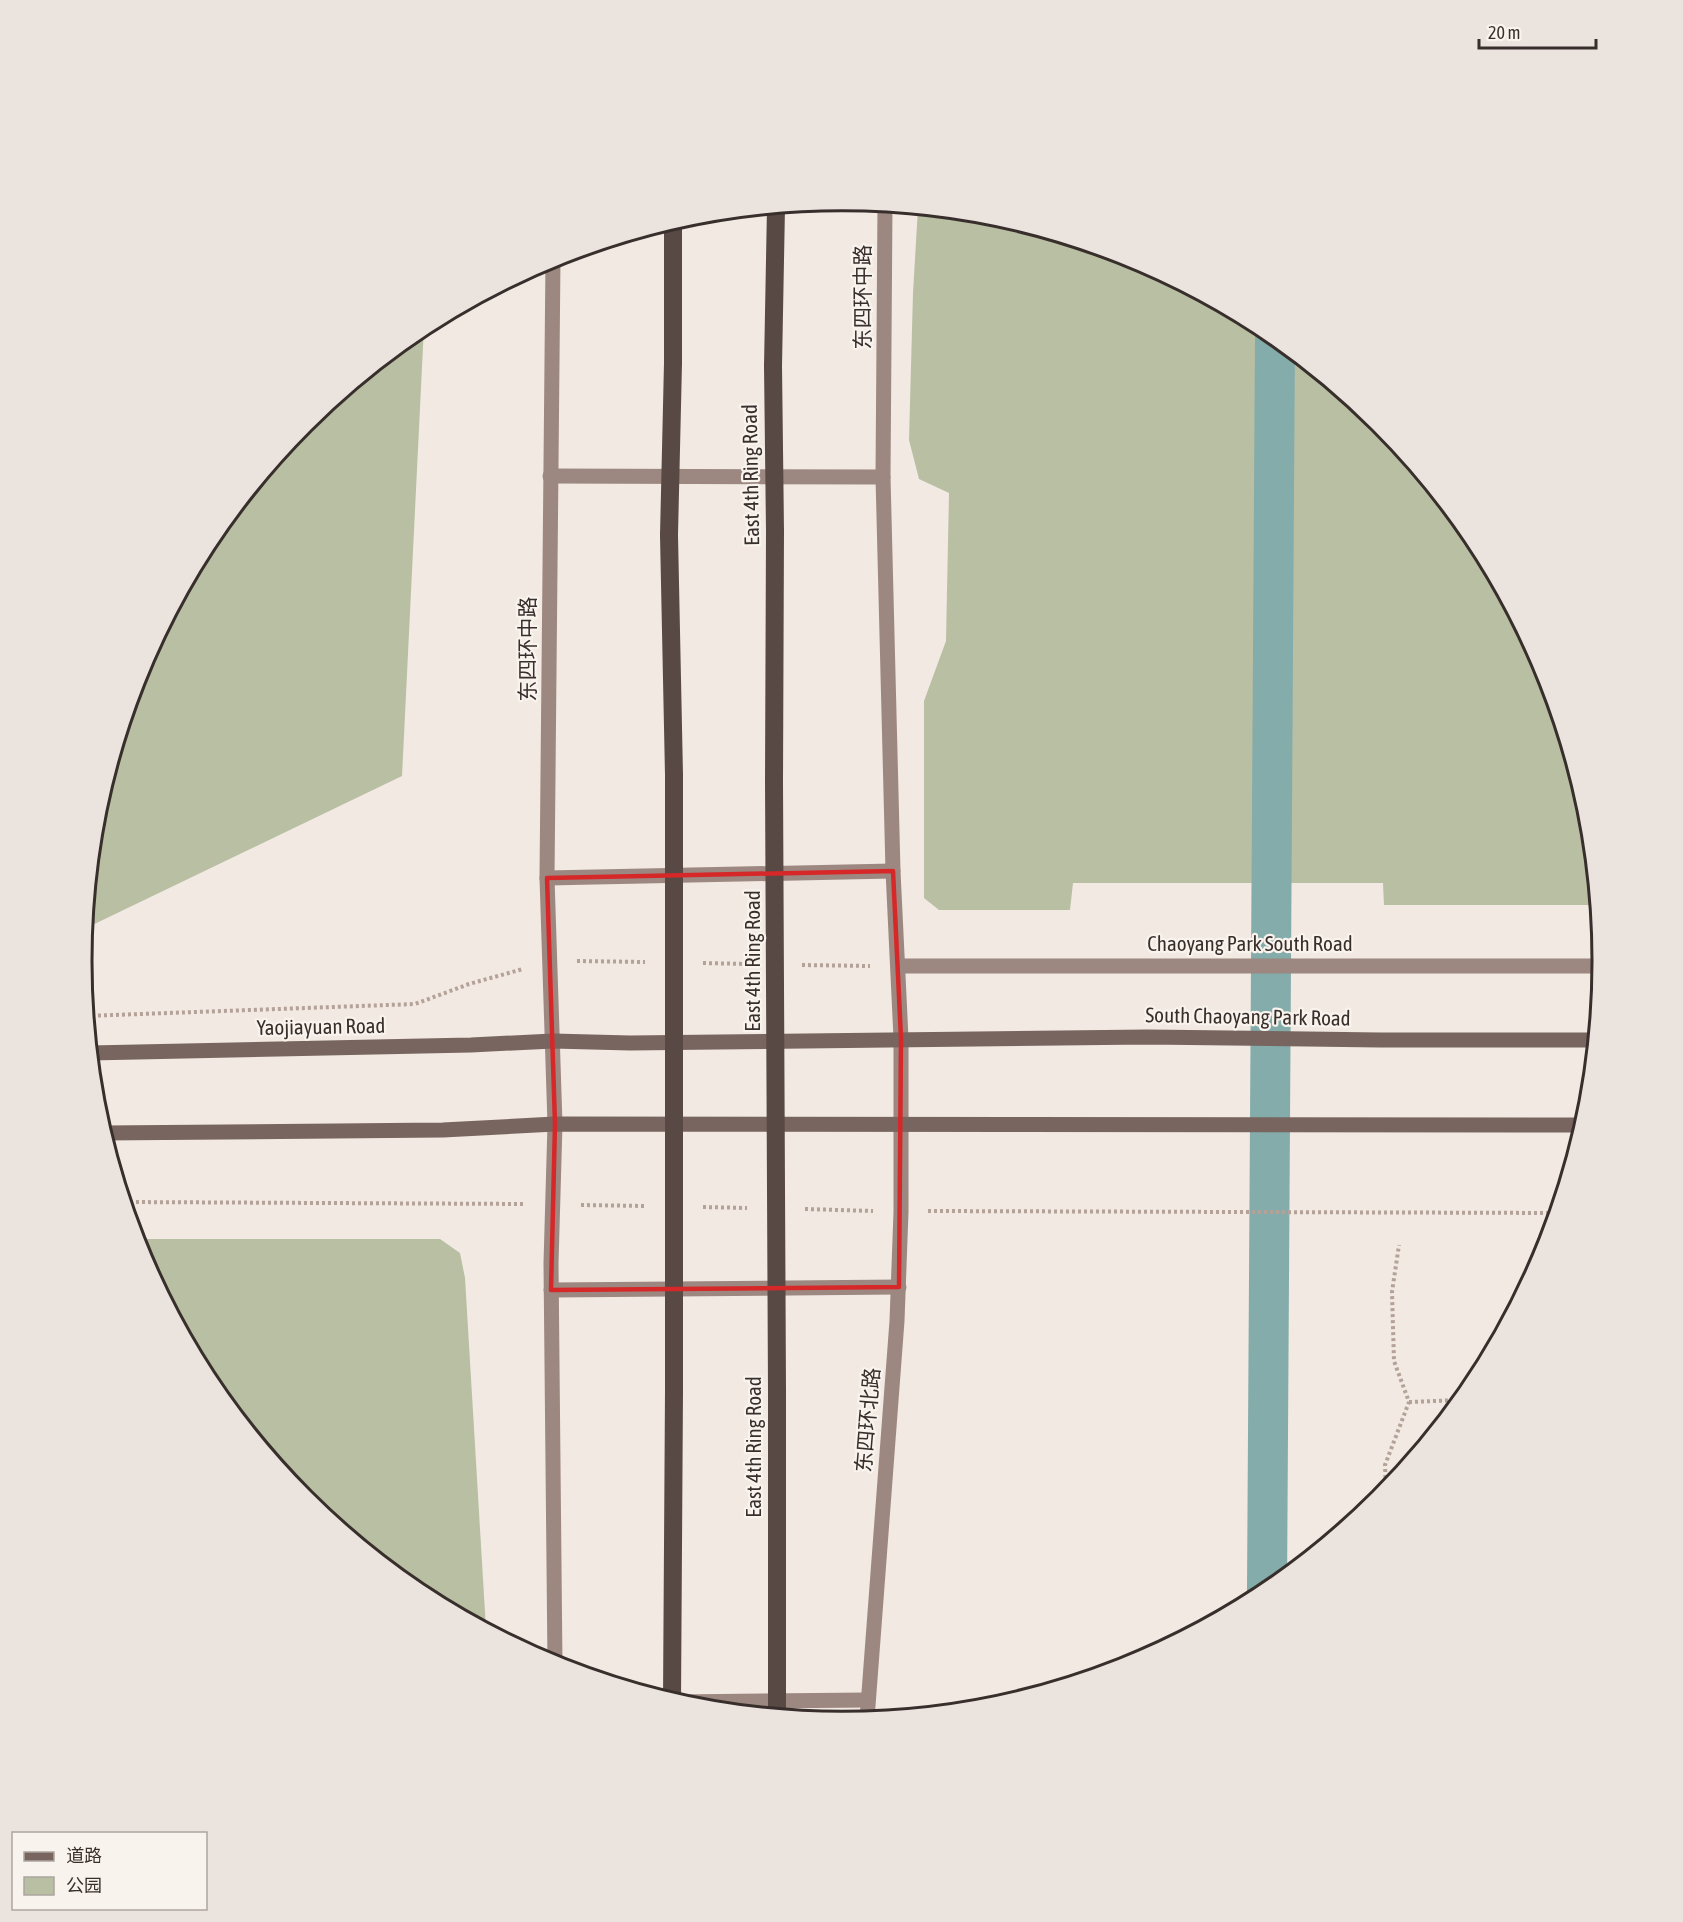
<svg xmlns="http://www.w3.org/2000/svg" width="1683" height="1922" font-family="'Asap Condensed','Noto Sans SC',sans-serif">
  <rect width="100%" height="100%" fill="#f1e9e2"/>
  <!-- green -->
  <g fill="#b9bfa3">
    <path d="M 918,208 L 990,215 L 1133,259 L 1264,329 L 1379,423 L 1474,539 L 1544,670 L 1587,813 L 1596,905 L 1384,905 L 1383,883 L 1073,883 L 1070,910 L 939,910 L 924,898 L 924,701 L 946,641 L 949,493 L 919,479 L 909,440 L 913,293 Z"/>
    <path d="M 424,326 L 402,776 L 84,929 L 96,812 L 139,670 L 209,538 L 304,423 Z"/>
    <path d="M 135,1239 L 440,1239 L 460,1253 L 465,1278 L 486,1629 L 419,1593 L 304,1499 L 209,1383 L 139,1252 Z"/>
  </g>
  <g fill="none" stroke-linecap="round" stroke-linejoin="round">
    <!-- canal -->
    <path stroke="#84acaa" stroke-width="40" d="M 1267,1591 L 1275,338"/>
    <!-- path -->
    <g stroke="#b4a299" stroke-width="4" stroke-dasharray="3 3" stroke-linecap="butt">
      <path d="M 577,961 L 645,962"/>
      <path d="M 703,963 L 747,964"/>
      <path d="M 802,965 L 870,966"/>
      <path d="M 86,1016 L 415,1004 L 469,984 L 523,969"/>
      <path d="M 124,1202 L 525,1204"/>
      <path d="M 581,1205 L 645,1206"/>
      <path d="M 703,1207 L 747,1208"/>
      <path d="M 805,1209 L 873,1211"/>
      <path d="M 928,1211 L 1556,1213"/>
      <path d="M 1409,1402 L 1460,1400"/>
      <path d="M 1386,1490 L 1385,1465 L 1409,1402 L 1394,1361 L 1392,1292 L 1399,1245"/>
    </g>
    <!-- secondary -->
    <g stroke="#9c8880" stroke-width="15">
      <path d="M 553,258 L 547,878 L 555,1124 L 551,1263 L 555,1665"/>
      <path d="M 550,476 L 883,477"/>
      <path d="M 547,878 L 893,871"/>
      <path d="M 898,966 L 1602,966"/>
      <path d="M 551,1290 L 899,1287"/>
      <path d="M 676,1702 L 867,1700"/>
      <path d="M 867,1719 L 897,1321 L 901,1212 L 901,1038 L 893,871 L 883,477 L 885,205"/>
    </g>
    <!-- primary -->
    <g stroke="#78655f" stroke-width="15">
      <path d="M 90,1053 L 471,1045 L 553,1041 L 630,1043 L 1147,1037 L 1380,1040 L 1594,1040"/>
      <path d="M 103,1133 L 443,1130 L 555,1124 L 1583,1125"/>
    </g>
    <!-- highway -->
    <g stroke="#584944" stroke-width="18">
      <path d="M 673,221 L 673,363"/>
      <path d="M 773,366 L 776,207"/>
      <path d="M 669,535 L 674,775"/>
      <path d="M 774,782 L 775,531"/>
      <path d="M 777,1391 L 777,1643"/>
      <path d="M 672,1700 L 674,1391"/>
    </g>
    <!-- highway-bridge -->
    <g stroke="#584944" stroke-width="18">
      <path d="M 773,366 L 775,531"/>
      <path d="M 669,535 L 673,363"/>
      <path d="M 674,775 L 674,1391"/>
      <path d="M 774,782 L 777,1391"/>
      <path d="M 777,1643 L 777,1715"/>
    </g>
  </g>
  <!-- marked area -->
  <path fill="none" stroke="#d62828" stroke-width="4.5" stroke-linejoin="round" d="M 893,871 L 901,1038 L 899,1287 L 551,1290 L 555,1124 L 547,878 Z"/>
  <g text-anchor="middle" stroke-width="4.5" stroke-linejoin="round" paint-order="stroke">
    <!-- street labels -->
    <g font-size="21" fill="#382f2c" stroke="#f9f3ee">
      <text transform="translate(863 297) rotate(-90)" y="7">东四环中路</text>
      <text transform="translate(751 475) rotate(-91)" y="7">East 4th Ring Road</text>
      <text transform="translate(528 649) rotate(-90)" y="7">东四环中路</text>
      <text x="1250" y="951">Chaoyang Park South Road</text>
      <text transform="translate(753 961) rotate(-90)" y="7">East 4th Ring Road</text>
      <text transform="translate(1248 1017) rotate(1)" y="7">South Chaoyang Park Road</text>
      <text transform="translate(321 1027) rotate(-1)" y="7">Yaojiayuan Road</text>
      <text transform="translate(868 1420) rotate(-85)" y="7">东四环北路</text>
      <text transform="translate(754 1447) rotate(-90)" y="7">East 4th Ring Road</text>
    </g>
  </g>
  <!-- crop -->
  <path d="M0 0H1683V1922H0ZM92 961a750 750 0 1 1 1500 0a750 750 0 1 1-1500 0Z" fill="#eae3de" fill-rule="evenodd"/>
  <path fill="none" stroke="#382f2c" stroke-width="3" d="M92 961a750 750 0 1 1 1500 0a750 750 0 1 1-1500 0Z"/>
  <!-- legend -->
  <rect x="12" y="1832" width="195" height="78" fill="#f9f3ee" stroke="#aca5a0" stroke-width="1.5"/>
  <rect x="24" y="1852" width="30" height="9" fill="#78655f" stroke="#aca5a0" stroke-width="1.5"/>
  <text x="66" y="1862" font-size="18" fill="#382f2c">道路</text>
  <rect x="24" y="1877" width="30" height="18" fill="#b9bfa3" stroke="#aca5a0" stroke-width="1.5"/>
  <text x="66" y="1892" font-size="18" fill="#382f2c">公园</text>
  <!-- scale -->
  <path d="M1479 39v9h117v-9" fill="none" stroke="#382f2c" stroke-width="3"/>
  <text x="1488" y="39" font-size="18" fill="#382f2c" stroke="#f9f3ee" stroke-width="4.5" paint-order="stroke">20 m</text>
</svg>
